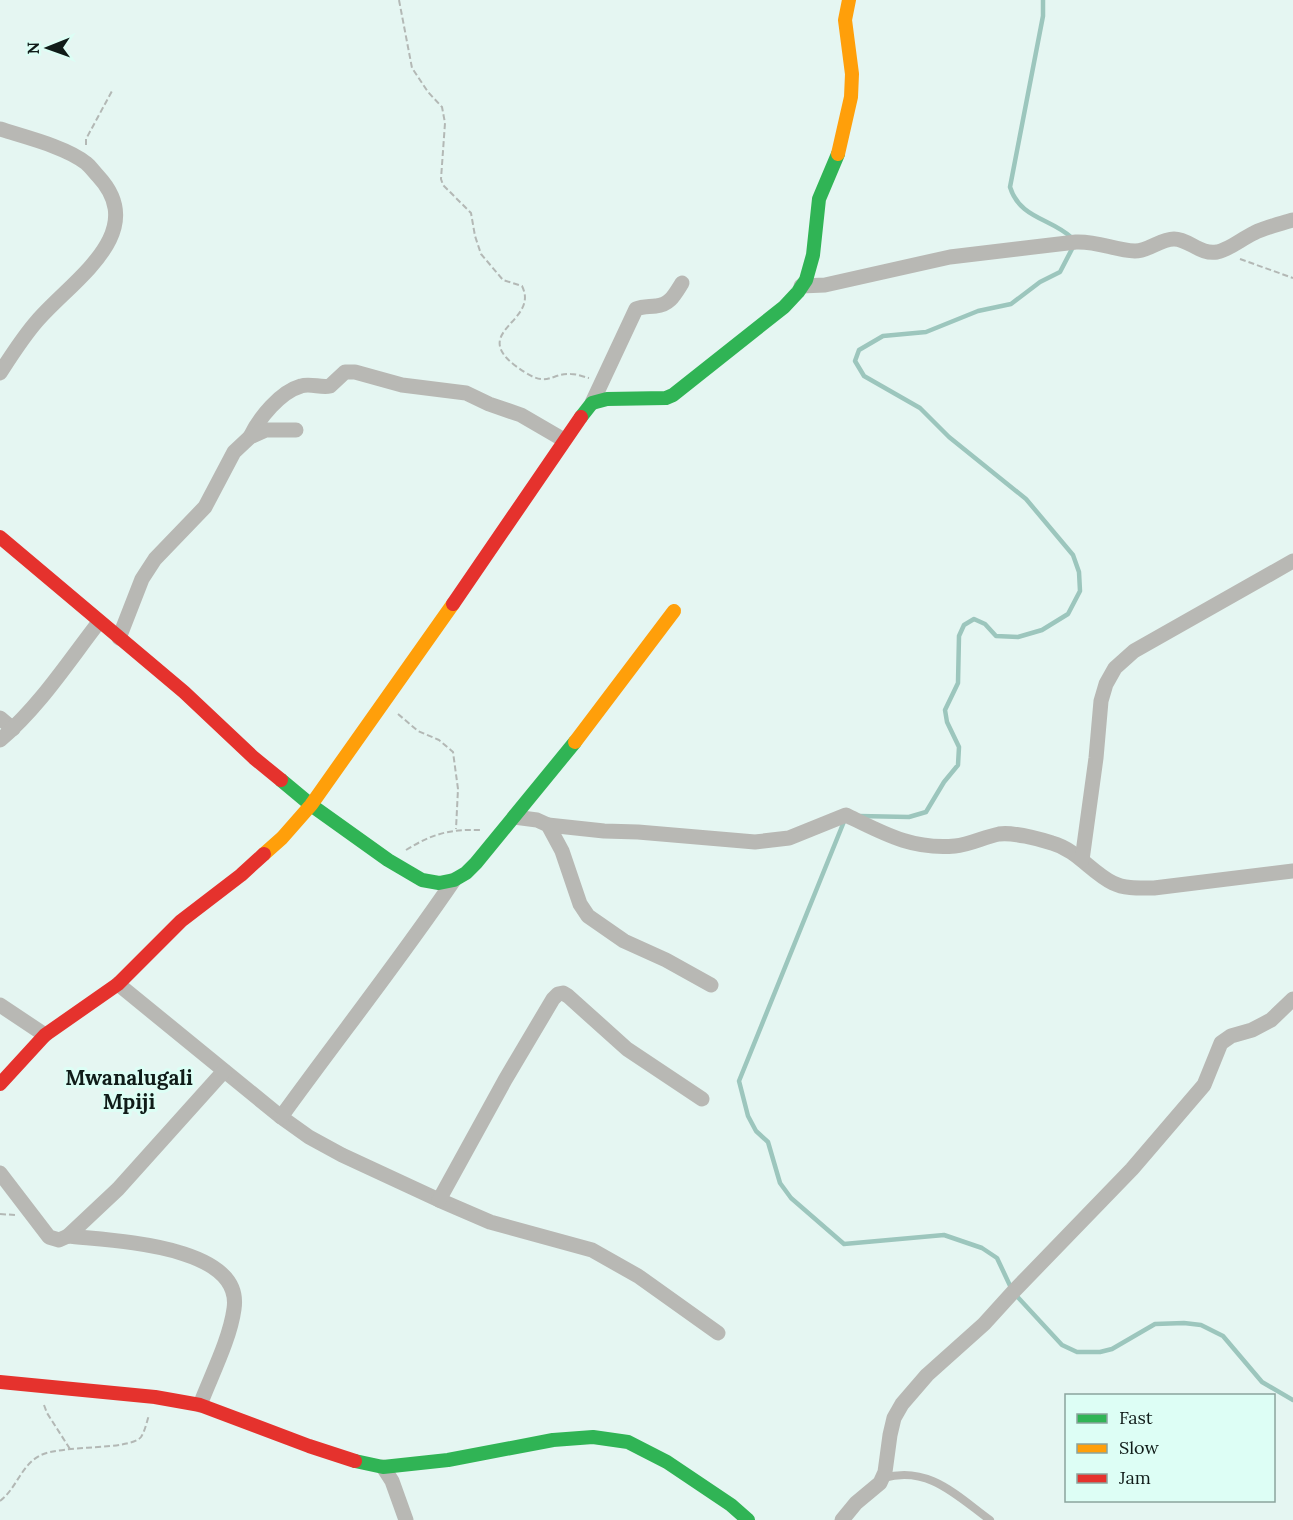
<svg xmlns="http://www.w3.org/2000/svg" width="1293" height="1520" font-family="Lora,serif">
  <rect width="100%" height="100%" fill="#e5f6f2"/>
  <g fill="none" stroke-linecap="round" stroke-linejoin="round">
    <!-- stream -->
    <g stroke="#9cc6bd" stroke-width="4.5">
      <path d="M 1043,0 L 1043,16 L 1010,187 C 1020,219 1051,218 1072,238"/>
      <path d="M 859,816 L 909,817 L 926,812 L 944,782 L 958,765 L 959,747 L 947,722 L 945,710 L 958,683 L 959,636 L 964,625 L 974,619 L 985,624 L 996,636 L 1018,637 L 1042,630 L 1068,614 L 1080,591 L 1079,572 L 1073,555 L 1026,499 L 949,437 L 920,408 L 864,376 L 855,361 L 859,350 L 883,336 L 926,332 L 978,311 L 1011,304 L 1040,282 L 1060,272 L 1073,247"/>
      <path d="M 845,819 L 739,1081 L 748,1116 L 756,1131 L 768,1142 L 780,1183 L 791,1198 L 844,1244 L 944,1235 L 982,1248 L 997,1258 L 1013,1292 L 1062,1345 L 1077,1352 L 1100,1352 L 1112,1349 L 1155,1324 L 1184,1323 L 1201,1325 L 1223,1336 L 1262,1382 L 1293,1400"/>
    </g>
    <!-- path -->
    <g stroke="#b3b8b5" stroke-width="2" stroke-dasharray="6 3" stroke-linecap="butt">
      <path d="M 399,0 L 412,68 L 428,92 L 442,107 L 445,123 L 441,179 L 443,185 L 471,213 L 475,236 L 481,254 L 503,280 L 522,286 C 541,324 460,332 526,373 C 549,387 551,373 571,374 C 577,374 584,377 589,378"/>
      <path d="M 86,145 L 86,139 L 112,91"/>
      <path d="M 1240,259 L 1293,278"/>
      <path d="M 398,714 L 418,731 L 439,740 L 453,752 L 458,789 L 456,829"/>
      <path d="M 406,850 C 432,834 449,829 480,830"/>
      <path d="M 0,1214 L 15,1215"/>
      <path d="M 44,1405 L 47,1413 L 70,1449"/>
      <path d="M 0,1501 C 16,1489 21,1466 39,1456 C 61,1444 130,1451 141,1437 C 145,1431 147,1421 149,1415"/>
    </g>
    <!-- lane -->
    <path stroke="#b8b8b4" stroke-width="8" d="M 884,1478 C 928,1465 957,1496 990,1520"/>
    <!-- street -->
    <g stroke="#b8b8b4" stroke-width="15">
      <path d="M 0,129 C 25,137 66,147 86,163 C 90,166 94,172 98,176 C 151,233 71,281 37,321 C 23,337 11,356 0,373"/>
      <path d="M 801,286 L 825,285 L 950,257 L 1076,242 C 1098,241 1114,250 1135,251 C 1149,251 1160,239 1174,239 C 1189,239 1200,255 1217,252 C 1231,249 1241,239 1254,233 C 1266,227 1280,224 1293,220"/>
      <path d="M 592,403 L 636,309 C 643,306 649,307 656,306 C 670,305 675,294 682,283"/>
      <path d="M 250,437 C 259,418 280,392 301,386 C 310,383 321,388 330,386 L 345,372 L 355,372 L 402,385 L 466,393 L 489,404 L 521,415 L 564,440"/>
      <path d="M 119,638 L 142,579 L 155,559 L 205,507 L 234,452 L 250,437 L 266,430 L 296,430"/>
      <path d="M 0,718 L 13,729"/>
      <path d="M 0,740 C 39,707 68,662 99,622"/>
      <path d="M 514,817 L 537,820 L 548,825 L 562,851 L 580,904 L 588,916 L 624,941 L 666,960 L 711,985"/>
      <path d="M 548,825 L 604,831 L 638,832 L 755,842 L 789,838 L 846,815 C 883,833 912,850 955,846 C 969,845 984,837 999,834 C 1012,832 1039,839 1052,843 C 1077,850 1091,872 1113,883 C 1125,889 1140,888 1154,888 L 1293,871"/>
      <path d="M 1082,860 L 1096,758 L 1101,701 L 1106,684 L 1115,668 L 1134,651 L 1293,561"/>
      <path d="M 118,984 L 281,1117 L 309,1137 L 342,1155 L 439,1200 L 490,1222 L 592,1250 L 638,1276 L 718,1333"/>
      <path d="M 0,1005 L 45,1035"/>
      <path d="M 281,1117 C 338,1038 399,961 454,880"/>
      <path d="M 0,1173 L 49,1237 L 59,1240 L 68,1236 L 118,1189 L 224,1071"/>
      <path d="M 439,1200 L 505,1080 L 553,999 L 558,994 L 563,993 L 568,996 L 627,1049 L 702,1099"/>
      <path d="M 68,1236 C 110,1241 244,1244 234,1309 C 230,1339 211,1376 200,1405"/>
      <path d="M 383,1467 L 392,1481 L 406,1520"/>
      <path d="M 842,1520 L 856,1503 L 880,1483 L 885,1472 L 890,1435 L 894,1418 L 902,1404 L 927,1375 L 984,1324 L 1013,1292 L 1132,1169 L 1204,1085 L 1221,1043 L 1231,1036 L 1252,1030 L 1271,1020 L 1293,999"/>
    </g>
    <!-- fast -->
    <g stroke="#30b455" stroke-width="14">
      <path d="M 581,417 L 592,403 L 607,399 L 666,398 L 673,395 L 784,307 L 798,292 L 806,280 L 813,255 L 819,199 L 838,154"/>
      <path d="M 281,780 L 311,805 L 388,860 L 422,880 L 439,883 L 454,880 L 466,873 L 476,863 L 575,742"/>
      <path d="M 355,1461 L 383,1467 L 448,1460 L 553,1440 L 593,1437 L 628,1442 L 667,1462 L 731,1505 L 748,1520"/>
    </g>
    <!-- slow -->
    <g stroke="#ff9f0a" stroke-width="14">
      <path d="M 838,154 L 851,97 L 852,74 L 845,20 L 849,0"/>
      <path d="M 575,742 L 674,611"/>
      <path d="M 264,854 L 282,838 L 311,805 L 453,604"/>
    </g>
    <!-- jam -->
    <g stroke="#e5322d" stroke-width="14">
      <path d="M 0,537 L 184,692 L 254,758 L 281,780"/>
      <path d="M 453,604 L 581,417"/>
      <path d="M 0,1084 L 45,1035 L 118,984 L 181,921 L 241,875 L 264,854"/>
      <path d="M 0,1382 L 155,1397 L 200,1405 L 309,1446 L 355,1461"/>
    </g>
  </g>
  <g text-anchor="middle" stroke-width="6" stroke-linejoin="round" paint-order="stroke">
    <!-- quarter labels -->
    <g font-size="21" font-weight="bold" fill="#101c19" stroke="#ddfef5">
      <text x="129" y="1085">Mwanalugali<tspan x="129" dy="24">Mpiji</tspan></text>
    </g>
  </g>
  <!-- legend -->
  <rect x="1065" y="1394" width="210" height="108" fill="#ddfef5" stroke="#8ba49d" stroke-width="1.5"/>
  <rect x="1077" y="1414" width="30" height="9" fill="#30b455" stroke="#8ba49d" stroke-width="1.5"/>
  <text x="1119" y="1424" font-size="18" fill="#101c19">Fast</text>
  <rect x="1077" y="1444" width="30" height="9" fill="#ff9f0a" stroke="#8ba49d" stroke-width="1.5"/>
  <text x="1119" y="1454" font-size="18" fill="#101c19">Slow</text>
  <rect x="1077" y="1474" width="30" height="9" fill="#e5322d" stroke="#8ba49d" stroke-width="1.5"/>
  <text x="1119" y="1484" font-size="18" fill="#101c19">Jam</text>
  <!-- north arrow -->
  <g transform="translate(48 48) rotate(269)" stroke="#ddfef5" stroke-width="4.5" paint-order="stroke">
  <path d="M0-4.5L10 22L0 15L-10 22Z" fill="#101c19"/>
  <text y="-9" font-size="16" font-weight="bold" text-anchor="middle" fill="#101c19">N</text>
  </g>
</svg>
